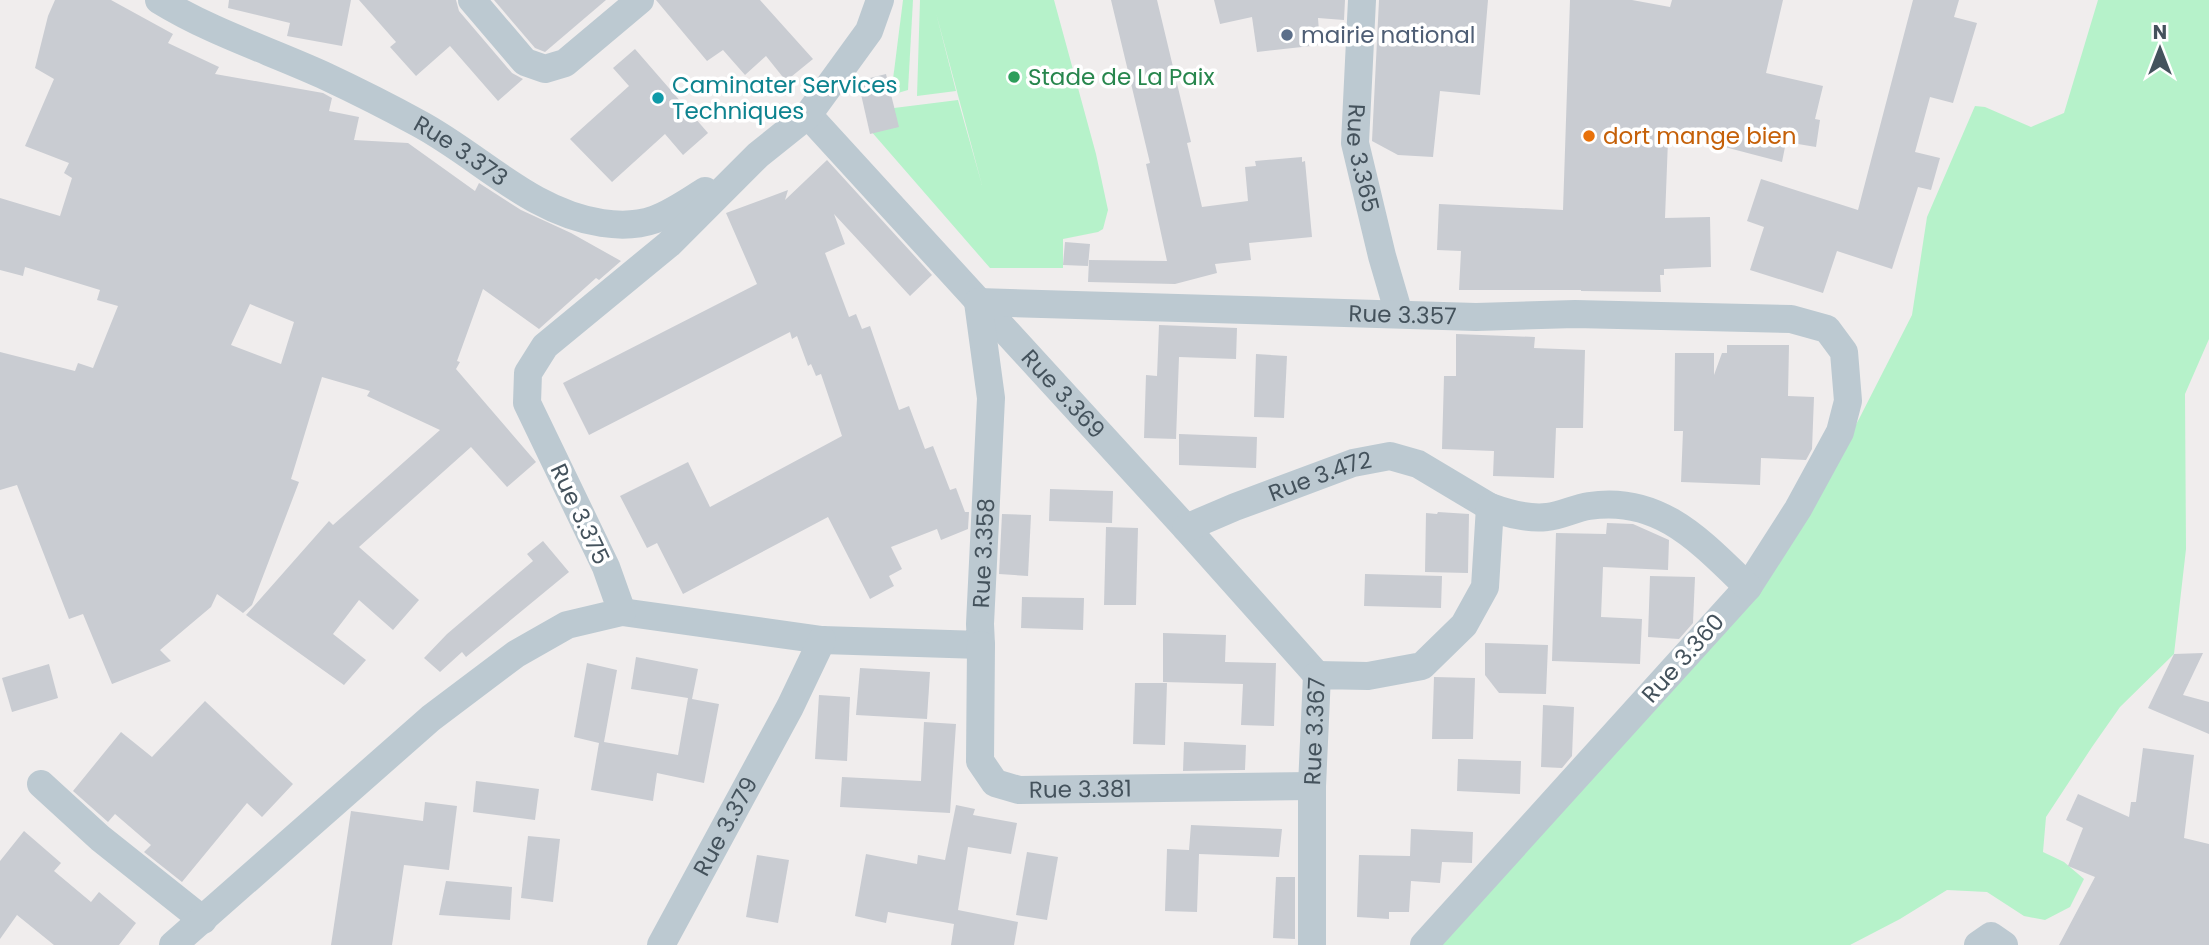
<svg xmlns="http://www.w3.org/2000/svg" width="2209" height="945" font-family="Poppins,sans-serif">
  <rect width="100%" height="100%" fill="#f0eded"/>
  <!-- green -->
  <g fill="#b6f2ca">
    <path d="M 903,0 L 913,0 L 908,90 L 891,95 Z"/>
    <path d="M 920,0 L 1054,0 L 1096,154 L 1108,210 L 1103,229 L 1098,232 L 1063,239 L 1063,268 L 990,268 L 870,130 L 894,108 L 958,100 L 982,185 L 936,13 L 956,91 L 917,96 Z"/>
    <path d="M 2098,0 L 2209,0 L 2209,339 L 2185,394 L 2186,549 L 2174,654 L 2120,707 L 2092,747 L 2046,817 L 2043,852 L 2064,862 L 2084,879 L 2070,907 L 2045,920 L 2024,916 L 1987,892 L 1947,890 L 1900,919 L 1850,945 L 1432,945 L 1779,563 L 1859,419 L 1912,315 L 1927,217 L 1975,106 L 1985,107 L 2031,127 L 2064,113 Z"/>
  </g>
  <!-- building -->
  <g fill="#c9ccd2" fill-rule="evenodd">
    <path d="M 55,0 L 111,0 L 173,34 L 168,43 L 219,67 L 215,74 L 323,93 L 332,98 L 329,111 L 359,117 L 354,140 L 408,143 L 475,191 L 479,183 L 521,210 L 571,233 L 621,261 L 599,280 L 596,278 L 539,329 L 483,289 L 457,361 L 460,362 L 456,369 L 536,462 L 507,487 L 471,447 L 359,547 L 419,600 L 393,630 L 359,600 L 333,634 L 366,660 L 344,685 L 246,615 L 329,521 L 333,525 L 440,430 L 367,396 L 370,391 L 322,377 L 291,479 L 299,482 L 252,605 L 243,613 L 217,594 L 211,607 L 160,650 L 171,661 L 112,684 L 83,614 L 69,619 L 17,485 L 0,490 L 0,352 L 75,371 L 78,363 L 93,368 L 118,306 L 97,300 L 100,290 L 25,267 L 23,276 L 0,270 L 0,198 L 60,216 L 72,178 L 64,173 L 69,163 L 25,146 L 54,79 L 35,68 L 48,16 ZM 250,304 L 294,322 L 281,364 L 231,345 Z"/>
    <path d="M 229,0 L 351,0 L 342,46 L 287,36 L 290,23 L 228,8 Z"/>
    <path d="M 359,0 L 456,0 L 459,11 L 512,73 L 523,79 L 498,101 L 450,46 L 416,76 L 390,47 L 396,42 Z"/>
    <path d="M 494,0 L 606,0 L 545,52 L 535,48 Z"/>
    <path d="M 656,0 L 760,0 L 813,59 L 786,81 L 766,56 L 745,75 L 723,50 L 707,61 Z"/>
    <path d="M 1111,0 L 1157,0 L 1191,142 L 1187,143 L 1202,207 L 1248,201 L 1245,167 L 1256,166 L 1255,161 L 1302,157 L 1302,162 L 1305,161 L 1312,237 L 1249,243 L 1251,260 L 1215,264 L 1217,273 L 1175,284 L 1088,282 L 1089,260 L 1167,261 L 1146,164 L 1150,163 Z"/>
    <path d="M 1214,0 L 1345,0 L 1344,20 L 1318,18 L 1320,45 L 1257,52 L 1252,17 L 1220,24 Z"/>
    <path d="M 1379,0 L 1488,0 L 1480,95 L 1440,91 L 1433,157 L 1398,155 L 1372,141 Z"/>
    <path d="M 1570,0 L 1632,0 L 1670,7 L 1672,0 L 1783,0 L 1766,73 L 1823,86 L 1815,119 L 1820,120 L 1816,147 L 1786,142 L 1782,162 L 1694,139 L 1694,144 L 1668,140 L 1665,218 L 1710,217 L 1711,267 L 1664,269 L 1664,275 L 1660,275 L 1661,292 L 1581,291 L 1581,290 L 1459,290 L 1461,251 L 1437,250 L 1439,204 L 1563,210 Z"/>
    <path d="M 1913,0 L 1959,0 L 1954,17 L 1977,23 L 1953,103 L 1930,97 L 1915,152 L 1940,158 L 1931,190 L 1918,187 L 1892,269 L 1837,251 L 1823,293 L 1750,270 L 1764,227 L 1747,221 L 1761,179 L 1858,210 Z"/>
    <path d="M 635,49 L 708,133 L 683,155 L 665,134 L 612,182 L 570,139 L 629,86 L 613,68 Z"/>
    <path d="M 886,74 L 899,127 L 870,134 L 858,81 Z"/>
    <path d="M 827,160 L 932,275 L 910,296 L 834,214 L 845,244 L 825,253 L 849,317 L 856,314 L 862,329 L 870,326 L 899,410 L 909,406 L 925,449 L 933,446 L 950,490 L 956,488 L 965,512 L 969,512 L 968,529 L 941,540 L 937,529 L 891,547 L 902,569 L 889,576 L 894,586 L 870,599 L 828,517 L 683,594 L 657,543 L 647,548 L 620,496 L 688,462 L 710,507 L 842,436 L 821,374 L 816,376 L 811,364 L 808,366 L 797,336 L 792,339 L 790,332 L 589,435 L 563,383 L 757,284 L 726,213 L 788,190 L 785,200 Z"/>
    <path d="M 1065,242 L 1090,244 L 1088,266 L 1063,265 Z"/>
    <path d="M 1159,325 L 1237,328 L 1236,359 L 1179,357 L 1176,439 L 1144,438 L 1146,375 L 1157,376 Z"/>
    <path d="M 1456,334 L 1535,337 L 1534,348 L 1585,350 L 1583,428 L 1556,428 L 1554,478 L 1493,476 L 1494,451 L 1442,449 L 1444,376 L 1456,376 Z"/>
    <path d="M 1727,345 L 1789,345 L 1788,396 L 1814,397 L 1812,449 L 1806,460 L 1761,458 L 1760,485 L 1681,482 L 1683,431 L 1674,431 L 1675,353 L 1714,353 L 1714,375 L 1722,353 L 1727,353 Z"/>
    <path d="M 1256,354 L 1287,356 L 1284,418 L 1254,417 Z"/>
    <path d="M 1179,434 L 1257,437 L 1256,468 L 1179,465 Z"/>
    <path d="M 1050,489 L 1113,491 L 1112,523 L 1049,521 Z"/>
    <path d="M 1438,512 L 1469,514 L 1468,573 L 1425,572 L 1426,513 L 1437,514 Z"/>
    <path d="M 1002,514 L 1031,515 L 1028,576 L 999,574 Z"/>
    <path d="M 1607,523 L 1633,524 L 1669,540 L 1668,570 L 1603,567 L 1601,617 L 1642,619 L 1640,664 L 1552,661 L 1556,533 L 1606,534 Z"/>
    <path d="M 1106,527 L 1138,528 L 1136,605 L 1104,605 Z"/>
    <path d="M 543,541 L 569,572 L 466,657 L 462,652 L 440,672 L 424,658 L 447,634 L 533,561 L 527,554 Z"/>
    <path d="M 1365,574 L 1442,576 L 1441,608 L 1364,606 Z"/>
    <path d="M 1650,576 L 1695,577 L 1693,623 L 1679,639 L 1648,637 Z"/>
    <path d="M 1022,597 L 1084,598 L 1083,630 L 1021,628 Z"/>
    <path d="M 1163,633 L 1226,635 L 1225,662 L 1276,663 L 1274,726 L 1241,725 L 1243,684 L 1163,682 Z"/>
    <path d="M 1485,643 L 1548,645 L 1546,694 L 1499,693 L 1485,675 Z"/>
    <path d="M 2203,653 L 2183,695 L 2209,702 L 2209,734 L 2148,708 L 2174,654 Z"/>
    <path d="M 636,657 L 698,669 L 692,699 L 719,704 L 704,783 L 657,773 L 653,801 L 591,790 L 599,743 L 574,737 L 587,663 L 617,670 L 604,742 L 678,755 L 688,698 L 631,689 Z"/>
    <path d="M 49,664 L 58,698 L 12,712 L 2,678 Z"/>
    <path d="M 860,668 L 930,672 L 927,719 L 856,715 Z"/>
    <path d="M 1434,677 L 1475,678 L 1473,739 L 1432,739 Z"/>
    <path d="M 1135,683 L 1167,683 L 1165,745 L 1133,744 Z"/>
    <path d="M 819,695 L 850,697 L 847,761 L 815,759 Z"/>
    <path d="M 205,701 L 293,784 L 262,817 L 247,803 L 182,882 L 144,852 L 151,845 L 115,814 L 108,822 L 73,791 L 121,732 L 152,757 Z"/>
    <path d="M 1543,705 L 1574,707 L 1572,756 L 1562,768 L 1541,767 Z"/>
    <path d="M 924,722 L 956,724 L 950,813 L 840,807 L 842,777 L 921,781 Z"/>
    <path d="M 1184,742 L 1246,745 L 1245,770 L 1183,771 Z"/>
    <path d="M 2143,748 L 2194,755 L 2184,838 L 2209,844 L 2209,945 L 2059,945 L 2095,877 L 2068,866 L 2083,828 L 2066,820 L 2078,794 L 2129,817 L 2131,802 L 2136,802 Z"/>
    <path d="M 1458,759 L 1521,761 L 1520,794 L 1457,791 Z"/>
    <path d="M 476,781 L 539,789 L 535,820 L 473,812 Z"/>
    <path d="M 425,802 L 457,806 L 449,870 L 404,865 L 392,945 L 331,945 L 351,811 L 423,821 Z"/>
    <path d="M 956,805 L 975,809 L 973,815 L 1017,823 L 1011,854 L 968,847 L 958,910 L 1018,922 L 1014,945 L 951,945 L 954,924 L 888,912 L 886,923 L 855,916 L 866,854 L 917,864 L 918,855 L 945,860 Z"/>
    <path d="M 1191,825 L 1282,829 L 1279,857 L 1199,854 L 1197,912 L 1165,911 L 1167,849 L 1189,850 Z"/>
    <path d="M 1411,829 L 1473,832 L 1472,863 L 1442,862 L 1440,883 L 1411,881 L 1409,912 L 1389,912 L 1389,919 L 1357,917 L 1359,855 L 1410,856 Z"/>
    <path d="M 24,831 L 61,863 L 54,871 L 91,902 L 99,892 L 136,923 L 119,945 L 54,945 L 17,915 L 0,939 L 0,861 Z"/>
    <path d="M 528,836 L 560,839 L 553,902 L 521,898 Z"/>
    <path d="M 1027,852 L 1058,857 L 1047,920 L 1016,915 Z"/>
    <path d="M 757,855 L 789,860 L 778,923 L 746,917 Z"/>
    <path d="M 1276,877 L 1295,877 L 1295,939 L 1273,938 Z"/>
    <path d="M 446,881 L 512,887 L 510,920 L 439,915 Z"/>
  </g>
  <g fill="none" stroke-linecap="round" stroke-linejoin="round">
    <!-- minor -->
    <g stroke="#bcc9d1" stroke-width="28">
      <path id="s1" d="M 159,0 C 211,32 268,50 323,75 C 355,90 387,106 418,123 C 480,156 530,212 602,223 C 648,230 668,215 705,191"/>
      <path d="M 472,0 L 525,62 L 545,69 L 565,63 L 640,0"/>
      <path id="s2" d="M 1362,0 L 1355,143 L 1382,256 L 1399,314"/>
      <path id="s3" d="M 808,115 L 1186,528 L 1317,675"/>
      <path id="s4" d="M 1186,528 L 1235,507 L 1353,463 L 1390,456 L 1418,464 L 1490,507"/>
      <path id="s5" d="M 622,612 L 822,640 L 981,645 L 980,624 L 991,398 L 978,302 L 1476,317 L 1575,314 L 1791,319 L 1827,329 L 1844,352 L 1848,401 L 1840,432 L 1798,509 L 1748,587 L 1424,945"/>
      <path id="s6" d="M 981,645 L 980,761 L 995,783 L 1019,790 L 1312,786"/>
      <path d="M 41,784 L 100,838 L 203,920"/>
      <path d="M 173,945 L 431,718 L 516,654 L 567,625 L 622,612 L 606,567 L 527,403 L 528,373 L 545,346 L 669,244 L 758,155 L 808,115 L 869,31 L 880,0"/>
      <path id="s7" d="M 661,945 L 790,707 L 822,640"/>
      <path id="s8" d="M 1312,945 L 1312,786 L 1317,675 L 1368,676 L 1422,666 L 1464,625 L 1485,587 L 1490,507 C 1509,514 1527,519 1547,517 C 1561,516 1575,508 1589,506 C 1660,495 1701,542 1748,587"/>
      <path d="M 1978,945 L 1991,936 L 2004,945"/>
    </g>
  </g>
  <!-- markers -->
  <circle fill="#5c6f8a" stroke="#fff" stroke-width="2.5" cx="1287" cy="35" r="7"/>
  <circle fill="#2e9e5b" stroke="#fff" stroke-width="2.5" cx="1014" cy="77" r="7"/>
  <circle fill="#0f9aa8" stroke="#fff" stroke-width="2.5" cx="658" cy="98" r="7"/>
  <circle fill="#e8710a" stroke="#fff" stroke-width="2.5" cx="1589" cy="136" r="7"/>
  <g text-anchor="middle" stroke-width="7" stroke-linejoin="round" paint-order="stroke">
    <!-- service labels -->
    <g font-size="23" fill="#4e5e75" stroke="#fff" text-anchor="start">
      <text x="1301" y="43">mairie national</text>
    </g>
    <!-- leisure labels -->
    <g font-size="23" fill="#27864d" stroke="#fff" text-anchor="start">
      <text x="1028" y="85">Stade de La Paix</text>
    </g>
    <!-- culture labels -->
    <g font-size="23" fill="#0d838f" stroke="#fff" text-anchor="start">
      <text x="672" y="93">Caminater Services<tspan x="672" dy="26">Techniques</tspan></text>
    </g>
    <!-- food labels -->
    <g font-size="23" fill="#c56008" stroke="#fff" text-anchor="start">
      <text x="1603" y="144">dort mange bien</text>
    </g>
    <!-- street labels -->
    <g font-size="23" fill="#44525c" stroke="#fff">
      <text dy="8" stroke="none"><textPath href="#s1" startOffset="338">Rue 3.373</textPath></text>
      <text dy="8" stroke="none"><textPath href="#s2" startOffset="159">Rue 3.365</textPath></text>
      <text dy="8" stroke="none"><textPath href="#s5" startOffset="1130">Rue 3.357</textPath></text>
      <text dy="8" stroke="none"><textPath href="#s3" startOffset="378">Rue 3.369</textPath></text>
      <text dy="8" stroke="none"><textPath href="#s4" startOffset="144">Rue 3.472</textPath></text>
      <text transform="translate(580 514) rotate(65)" y="8">Rue 3.375</text>
      <text dy="8" stroke="none"><textPath href="#s5" startOffset="453">Rue 3.358</textPath></text>
      <text transform="translate(1683 658) rotate(-48)" y="8">Rue 3.360</text>
      <text dy="8" stroke="none"><textPath href="#s8" startOffset="214">Rue 3.367</textPath></text>
      <text dy="8" stroke="none"><textPath href="#s6" startOffset="229">Rue 3.381</textPath></text>
      <text dy="8" stroke="none"><textPath href="#s7" startOffset="135">Rue 3.379</textPath></text>
    </g>
  </g>
  <!-- north arrow -->
  <g transform="translate(2160 49)" stroke="#ffffff" stroke-width="5" paint-order="stroke">
  <path d="M0-5L12 26L0 18L-12 26Z" fill="#44525c"/>
  <text y="-10" font-size="19" font-weight="bold" text-anchor="middle" fill="#44525c">N</text>
  </g>
</svg>
